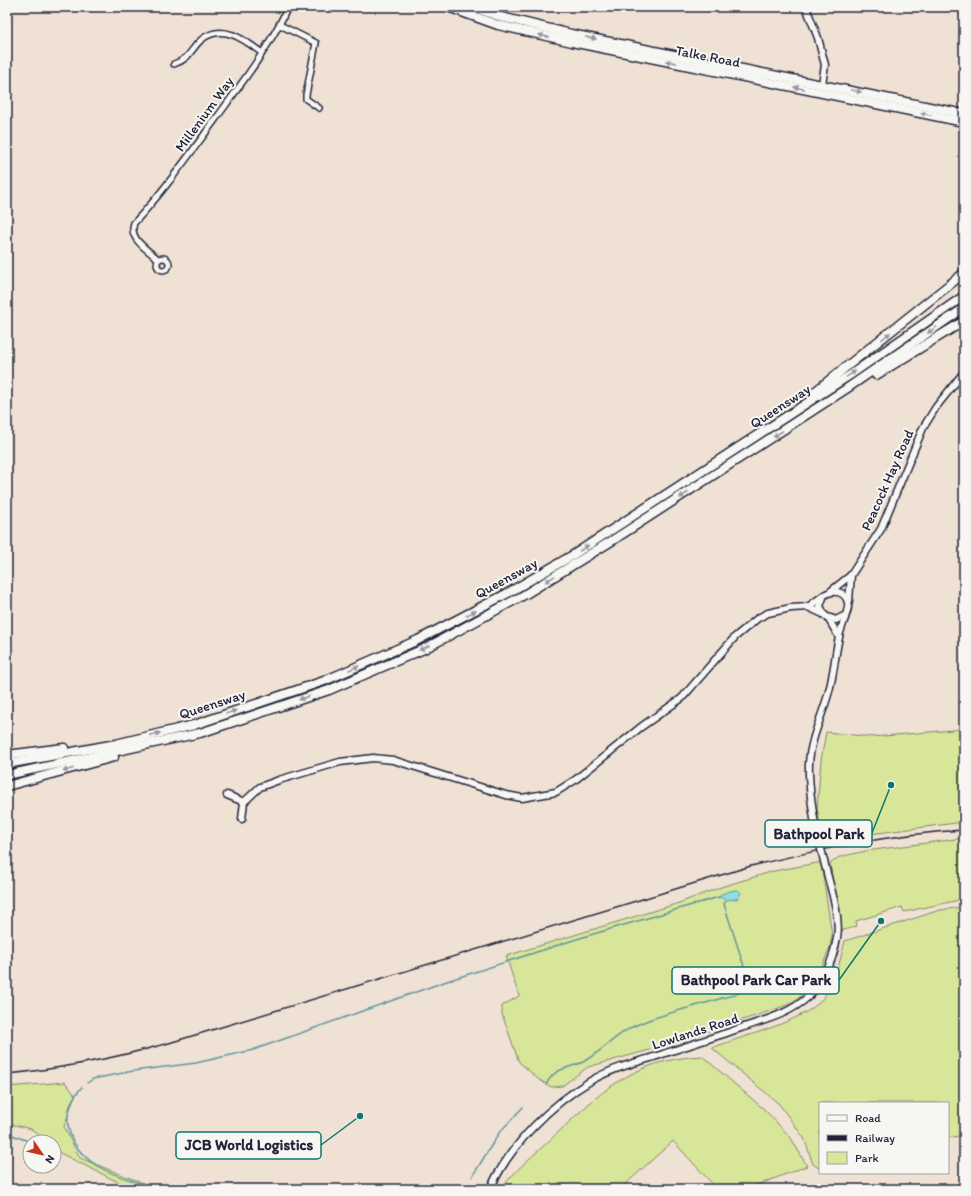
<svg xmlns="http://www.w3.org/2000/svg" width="971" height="1196" font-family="Itim,sans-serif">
  <rect width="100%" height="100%" fill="#efe2d4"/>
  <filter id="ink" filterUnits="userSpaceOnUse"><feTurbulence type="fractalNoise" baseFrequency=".025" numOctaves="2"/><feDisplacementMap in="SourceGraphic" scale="8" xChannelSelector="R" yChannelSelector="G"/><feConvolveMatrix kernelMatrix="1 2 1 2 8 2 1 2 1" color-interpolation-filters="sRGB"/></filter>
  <g filter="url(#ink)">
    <!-- green -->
    <g fill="#d8e69a" stroke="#7d846a">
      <path d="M 964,729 L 964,822 L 823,840 L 817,809 L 821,760 L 826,732 L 872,737 Z"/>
      <path d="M 964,838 L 964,899 L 904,912 L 902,907 L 856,921 L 857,926 L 841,931 L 830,864 L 839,857 L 866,851 Z"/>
      <path d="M 817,863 L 821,863 L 832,935 L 830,947 L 819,974 L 800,997 L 787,1005 L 755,1016 L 653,1049 L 588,1067 L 562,1086 L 551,1087 L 538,1079 L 519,1062 L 502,1014 L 502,1006 L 519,996 L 506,956 L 679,903 L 721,887 L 774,871 Z"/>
      <path d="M 962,907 L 964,907 L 964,1135 L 948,1138 L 948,1103 L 820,1103 L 820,1169 L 813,1164 L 804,1138 L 779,1104 L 712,1048 C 741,1036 805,1022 823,998 C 836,982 840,960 845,941 L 940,910 Z"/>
      <path d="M 702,1056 L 765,1110 L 791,1138 L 807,1166 L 747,1189 L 717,1189 L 673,1141 L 620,1189 L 501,1189 C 515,1170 534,1155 551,1139 C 600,1093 630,1060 702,1056 Z"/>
      <path d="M 65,1082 L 75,1095 L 64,1127 L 80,1158 L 158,1189 L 133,1189 L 126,1186 L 60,1153 L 54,1147 L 54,1142 L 49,1142 L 31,1129 L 7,1123 L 7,1087 Z"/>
    </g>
    <!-- water -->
    <path fill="#8edfe4" stroke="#6393a0" d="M 734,890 L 738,890 L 741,893 L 737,899 L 726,900 L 719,897 L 721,894 Z"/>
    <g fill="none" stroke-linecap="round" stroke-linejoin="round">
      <!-- stream -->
      <g stroke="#6393a0" stroke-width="1.5">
        <path d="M 87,1083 L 93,1079 L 133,1071 L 196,1063 L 253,1050 L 444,982 L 580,938 L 719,897"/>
        <path d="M 546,1085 C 554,1067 568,1069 583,1062 C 603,1051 619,1031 641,1023 C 667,1012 695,1007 722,998 C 730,996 739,994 745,990 L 748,984 L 748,979 L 724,904 L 726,900"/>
        <path d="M 82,1087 C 57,1114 67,1146 96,1165 C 110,1175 139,1182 156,1189"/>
        <path d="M 7,1133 L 28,1141"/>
        <path d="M 472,1177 L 499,1133 L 523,1107"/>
      </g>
      <defs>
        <g id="minor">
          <path d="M 280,25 L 316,43 L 306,95 L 306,99 L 319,108"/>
          <path d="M 174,64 C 190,59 190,50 201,40 C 222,22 245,40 262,53"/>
          <circle cx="163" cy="264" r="6"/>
          <path d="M 158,259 C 148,250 128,239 134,223 C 164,191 189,155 215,120 C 241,84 269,48 288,7"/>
        </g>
        <g id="tertiary">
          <path d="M 806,7 L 818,38 L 825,65 L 822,84"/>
          <path d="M 831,591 L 851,575"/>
          <path d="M 849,601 L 851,575 L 881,529 L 923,428 L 936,407 L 964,372"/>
          <path d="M 808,607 L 823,596"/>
          <path d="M 828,618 L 839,637"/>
          <path d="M 227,795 L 244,802"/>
          <path d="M 242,819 L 244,802 L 260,787 L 279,780 L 340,762 L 373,758 L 393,760 L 506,795 L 522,798 L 556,792 L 575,780 L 641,727 L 682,698 L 735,637 L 758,618 L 768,613 L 791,608 L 808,607 L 823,614"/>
          <path d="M 815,825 C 812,805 808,784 809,764 C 810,739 823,715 829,691 C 834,673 835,655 839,637 C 840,629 850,609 848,603 C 846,591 833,589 824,595 L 820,606 L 825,616 L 836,620 L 844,616"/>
          <path d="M 490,1189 C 511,1144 550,1105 592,1080 C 611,1069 633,1063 654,1057 C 683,1047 712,1038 741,1028 C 765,1020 789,1014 808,997 C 825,981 833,960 837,938 C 841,914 829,885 824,861"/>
        </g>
        <g id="trunk">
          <path d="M 448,7 L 498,25 L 572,42 L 964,122"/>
          <path d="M 472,7 L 501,17 L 571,34 L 964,114"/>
          <path d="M 876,375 L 964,321"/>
          <path d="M 812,394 L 964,273"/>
          <path d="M 7,755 L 64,748"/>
          <path d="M 7,764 L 116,744 L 194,725 L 324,681 L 418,640 L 508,593 L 573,555 L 850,375 L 964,296"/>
          <path d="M 7,775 L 200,733 L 329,690 L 426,648 L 524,595 L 613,540 L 846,389 L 964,308"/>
          <path d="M 7,786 L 114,757"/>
        </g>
      </defs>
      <!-- minor casing -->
      <use href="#minor" stroke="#22223b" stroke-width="8"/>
      <!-- tertiary casing -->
      <use href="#tertiary" stroke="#22223b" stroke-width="9"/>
      <!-- trunk casing -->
      <use href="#trunk" stroke="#22223b" stroke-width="11"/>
      <!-- minor -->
      <use href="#minor" stroke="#f6f6f2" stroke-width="5"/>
      <!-- tertiary -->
      <use href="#tertiary" stroke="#f6f6f2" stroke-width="6"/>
      <!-- trunk -->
      <use href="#trunk" stroke="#f6f6f2" stroke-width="8"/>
      <!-- rail -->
      <path stroke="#22223b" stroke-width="1.5" d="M 7,1074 C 62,1069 115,1058 169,1043 L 751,866 C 821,849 891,834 964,830"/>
      <defs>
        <path id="tertiary-bridge" d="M 815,825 L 824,861"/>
      </defs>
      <!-- tertiary-bridge casing -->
      <use href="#tertiary-bridge" stroke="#22223b" stroke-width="9" stroke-linecap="butt"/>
      <!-- tertiary-bridge -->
      <use href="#tertiary-bridge" stroke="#f6f6f2" stroke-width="6"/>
    </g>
    <!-- one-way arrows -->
    <defs><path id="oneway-solid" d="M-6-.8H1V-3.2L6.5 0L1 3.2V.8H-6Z"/></defs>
    <g fill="#9797a0">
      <use href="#oneway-solid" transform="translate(544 36) rotate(-166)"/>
      <use href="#oneway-solid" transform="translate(591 38) rotate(11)"/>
      <use href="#oneway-solid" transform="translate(671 62) rotate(-169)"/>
      <use href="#oneway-solid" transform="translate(799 88) rotate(-168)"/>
      <use href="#oneway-solid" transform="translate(856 91) rotate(12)"/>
      <use href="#oneway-solid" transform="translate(926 114) rotate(-168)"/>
      <use href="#oneway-solid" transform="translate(932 330) rotate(145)"/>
      <use href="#oneway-solid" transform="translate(886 336) rotate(-39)"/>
      <use href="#oneway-solid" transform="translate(851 374) rotate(-34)"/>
      <use href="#oneway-solid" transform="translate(778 434) rotate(147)"/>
      <use href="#oneway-solid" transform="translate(684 495) rotate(147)"/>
      <use href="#oneway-solid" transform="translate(584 548) rotate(-33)"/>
      <use href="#oneway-solid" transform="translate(550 579) rotate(148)"/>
      <use href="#oneway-solid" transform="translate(471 613) rotate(-27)"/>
      <use href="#oneway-solid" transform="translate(424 648) rotate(155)"/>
      <use href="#oneway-solid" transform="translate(354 668) rotate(-23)"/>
      <use href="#oneway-solid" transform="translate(304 698) rotate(161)"/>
      <use href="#oneway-solid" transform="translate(231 712) rotate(-19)"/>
      <use href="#oneway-solid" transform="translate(155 734) rotate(-13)"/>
      <use href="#oneway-solid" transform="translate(68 770) rotate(164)"/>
    </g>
  </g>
  <g text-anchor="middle" stroke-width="4" stroke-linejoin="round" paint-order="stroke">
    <!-- street labels -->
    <g font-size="14" fill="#22223b" stroke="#f6f6f2">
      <text transform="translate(708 56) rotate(11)" y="5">Talke Road</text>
      <text transform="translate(204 114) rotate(-54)" y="5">Millenium Way</text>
      <text transform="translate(780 406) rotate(-33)" y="5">Queensway</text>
      <text transform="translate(887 480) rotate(-66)" y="5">Peacock Hay Road</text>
      <text transform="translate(506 578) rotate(-29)" y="5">Queensway</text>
      <text transform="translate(212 704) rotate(-18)" y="5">Queensway</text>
      <text transform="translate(695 1031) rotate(-18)" y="5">Lowlands Road</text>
    </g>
  </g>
  <!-- callouts -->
  <path fill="none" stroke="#0f766e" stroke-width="1.5" d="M891 785L872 833M881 921L839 980M360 1116L321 1145"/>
  <g fill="#0f766e" stroke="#f6f6f2" stroke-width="1.5">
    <circle cx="891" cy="785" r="4"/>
    <circle cx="881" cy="921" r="4"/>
    <circle cx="360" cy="1116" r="4"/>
  </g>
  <g fill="#f6f6f2" stroke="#0f766e" stroke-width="1.5">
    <rect x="765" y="820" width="107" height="27" rx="4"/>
    <rect x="672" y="967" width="167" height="27" rx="4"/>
    <rect x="176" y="1132" width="145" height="27" rx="4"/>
  </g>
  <g font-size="15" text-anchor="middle" font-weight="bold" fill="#22223b">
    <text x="819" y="839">Bathpool Park</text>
    <text x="756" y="985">Bathpool Park Car Park</text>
    <text x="249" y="1150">JCB World Logistics</text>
  </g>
  <!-- margin -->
  <rect width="971" height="1196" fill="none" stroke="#f6f6f2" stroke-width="24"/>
  <rect x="12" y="12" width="947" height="1172" fill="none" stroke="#22223b" stroke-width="1.5" filter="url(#ink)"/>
  <!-- legend -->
  <rect x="819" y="1102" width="130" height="72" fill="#f6f6f2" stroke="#a1a1a9"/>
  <rect x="827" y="1115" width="20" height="6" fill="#f6f6f2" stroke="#a1a1a9"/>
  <text x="855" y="1122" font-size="12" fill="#22223b">Road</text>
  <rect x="827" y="1135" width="20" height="6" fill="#22223b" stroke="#a1a1a9"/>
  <text x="855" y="1142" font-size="12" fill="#22223b">Railway</text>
  <rect x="827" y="1152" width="20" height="12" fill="#d8e69a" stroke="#a1a1a9"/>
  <text x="855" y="1162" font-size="12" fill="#22223b">Park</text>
  <!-- north arrow -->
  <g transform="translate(42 1154) rotate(124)"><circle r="19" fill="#f6f6f2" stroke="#a1a1a9"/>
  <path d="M0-3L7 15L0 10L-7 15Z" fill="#c8321e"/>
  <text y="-6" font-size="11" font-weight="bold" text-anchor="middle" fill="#22223b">N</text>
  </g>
</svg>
